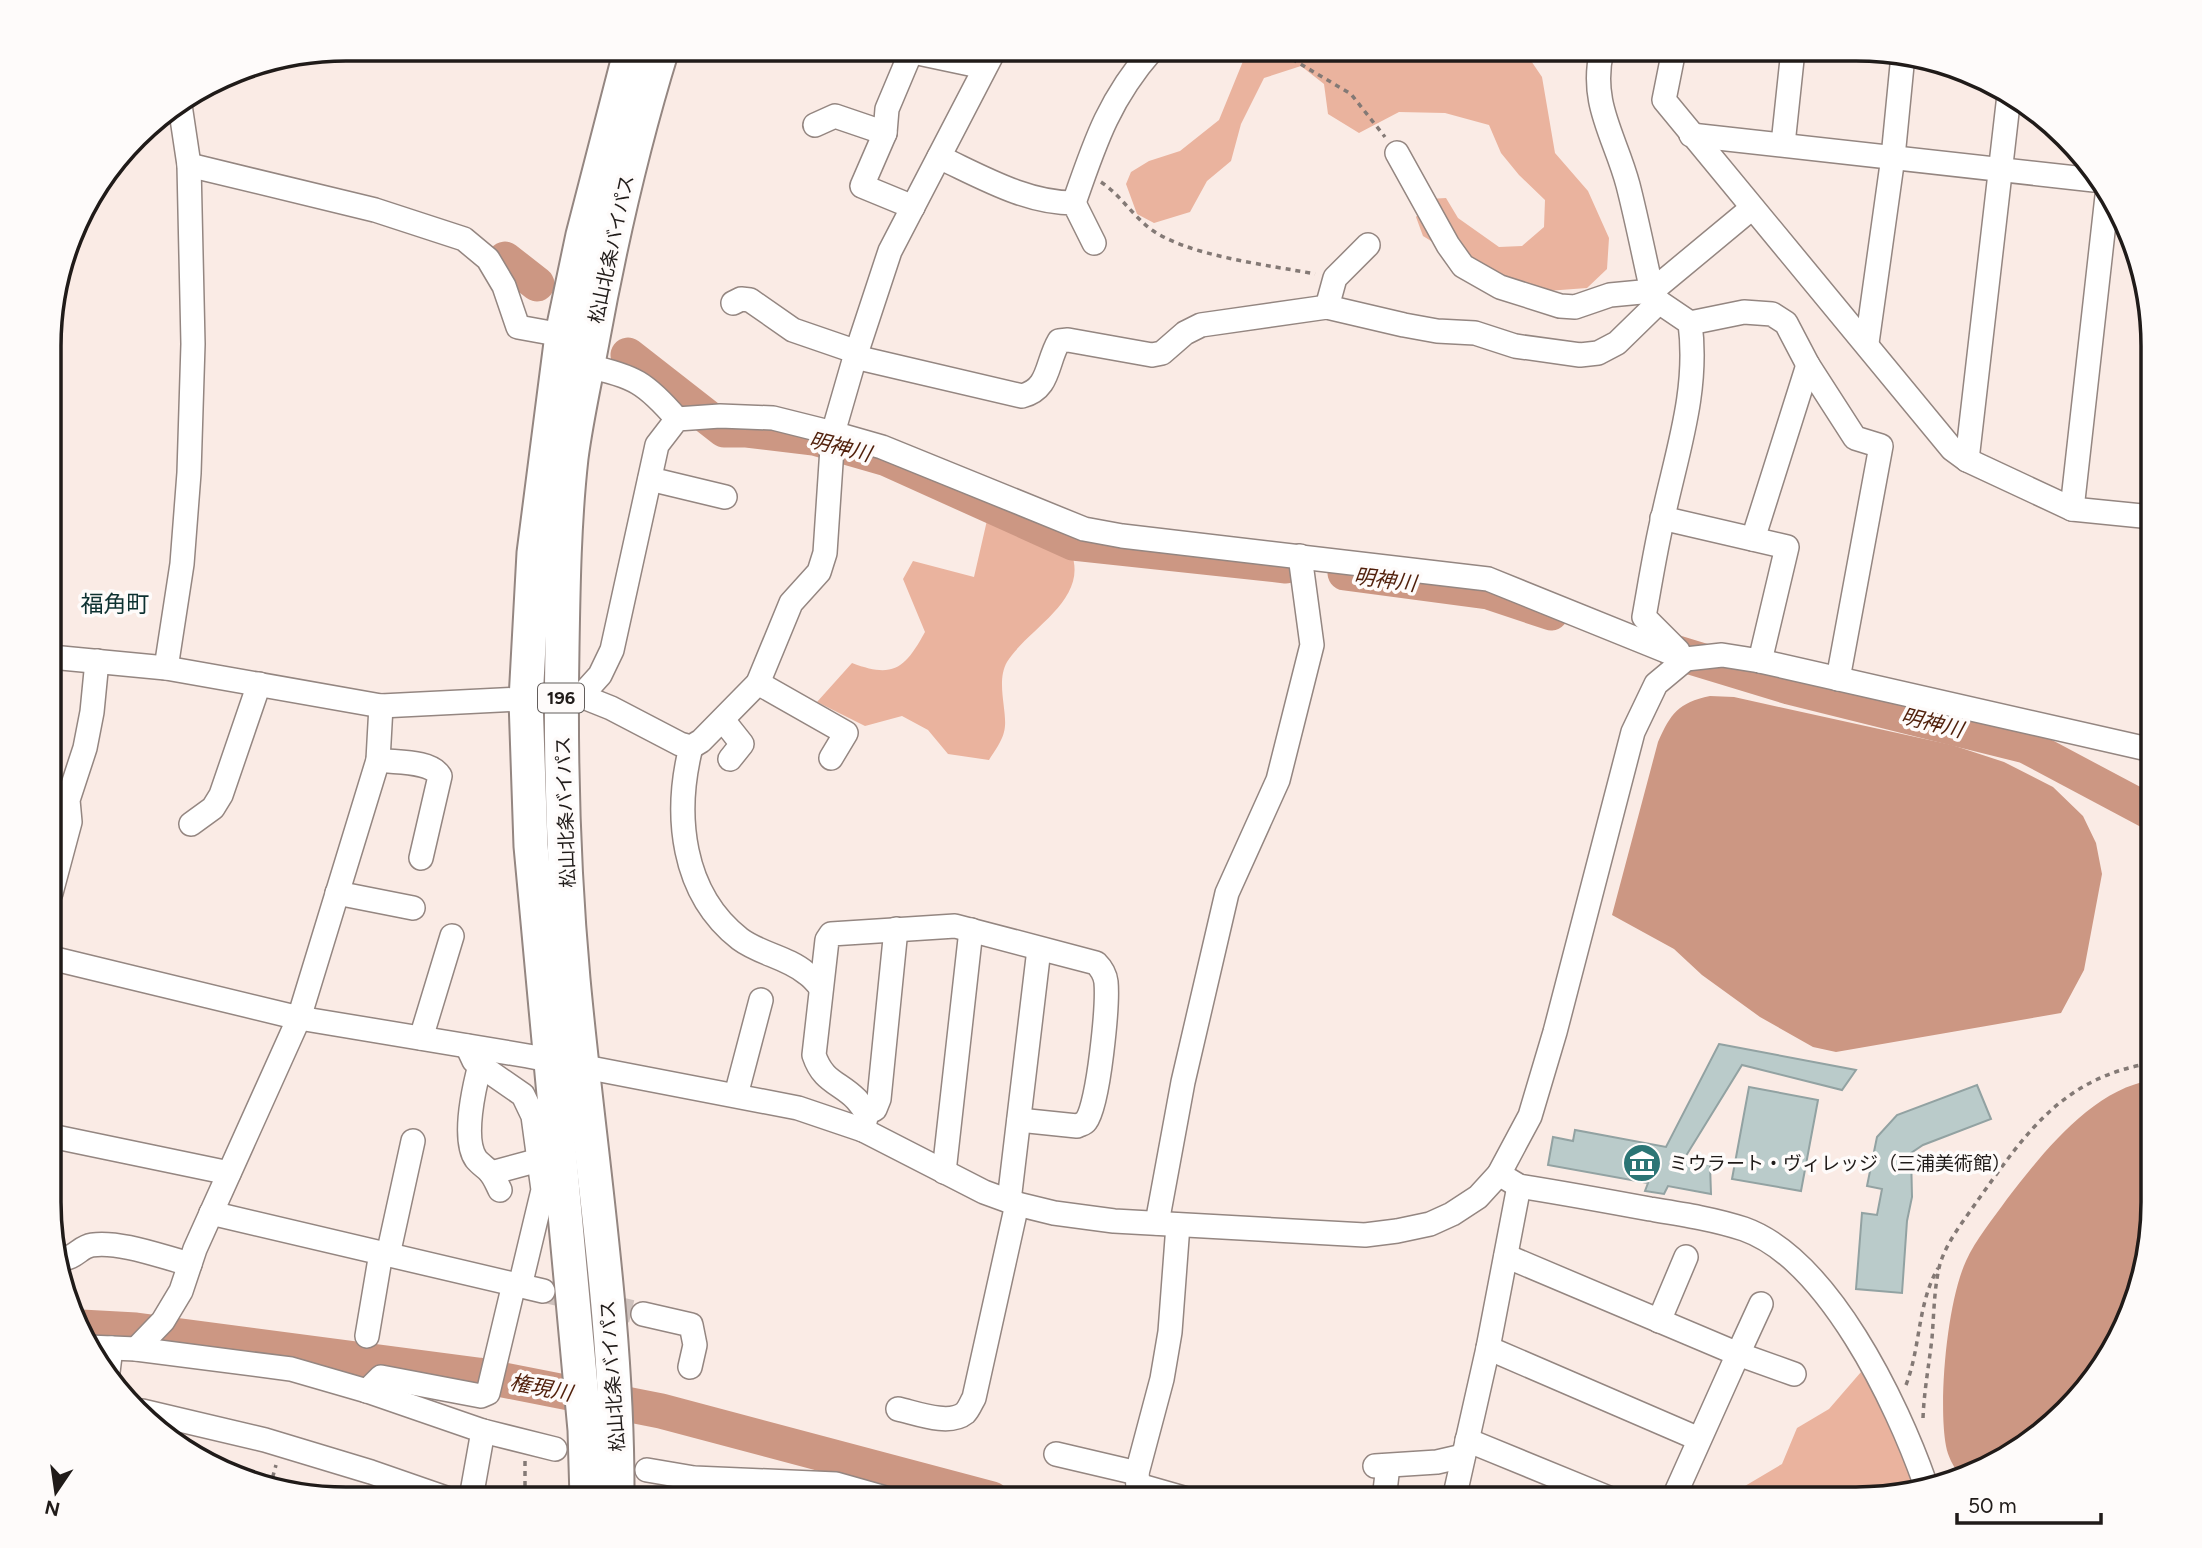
<svg xmlns="http://www.w3.org/2000/svg" width="2202" height="1548" font-family="Figtree,'Noto Sans JP',sans-serif">
  <rect width="100%" height="100%" fill="#faebe5"/>
  <!-- forest -->
  <g fill="#eab39e">
    <path d="M 1248,49 L 1523,49 L 1542,77 L 1555,153 L 1588,191 L 1609,238 L 1607,269 L 1587,288 L 1547,291 L 1507,280 L 1463,261 L 1423,236 L 1416,217 L 1429,199 L 1446,198 L 1458,218 L 1499,247 L 1522,246 L 1544,227 L 1545,200 L 1519,175 L 1501,153 L 1489,125 L 1445,113 L 1399,112 L 1359,133 L 1328,114 L 1324,84 L 1301,66 L 1264,78 L 1241,124 L 1231,161 L 1207,181 L 1190,212 L 1154,223 L 1137,214 L 1126,184 L 1131,172 L 1149,161 L 1180,151 L 1219,120 Z"/>
    <path d="M 988,516 L 1071,552 C 1090,600 1028,628 1007,662 C 995,683 1009,714 1004,732 C 1002,741 994,752 989,760 L 948,754 L 928,730 L 902,716 L 865,726 L 817,702 L 852,663 C 894,679 905,668 925,632 L 903,579 L 913,561 L 974,577 Z"/>
    <path d="M 1861,1372 L 1886,1413 L 1915,1485 L 1856,1499 L 1723,1499 L 1782,1464 L 1797,1428 L 1829,1409 Z"/>
  </g>
  <!-- water -->
  <g fill="#cc9783">
    <path d="M 1710,696 L 1734,697 L 1952,745 L 2004,762 L 2053,787 L 2083,816 L 2096,843 L 2102,874 L 2084,970 L 2061,1013 L 1836,1052 L 1813,1047 L 1760,1017 L 1702,975 L 1674,949 L 1612,915 L 1658,742 C 1671,713 1678,703 1710,696 Z"/>
    <path d="M 2152,1080 L 2152,1221 L 2137,1298 L 2092,1382 L 1988,1468 L 1959,1475 C 1953,1465 1948,1457 1946,1446 C 1938,1402 1947,1302 1966,1261 C 1976,1239 1993,1219 2007,1199 C 2043,1153 2091,1090 2152,1080 Z"/>
  </g>
  <g fill="none" stroke-linecap="round" stroke-linejoin="round">
    <!-- river -->
    <g stroke="#cc9783" stroke-width="35">
      <path d="M 505,259 L 537,284"/>
      <path d="M 628,355 L 724,430 L 747,430 L 814,438 L 887,459 L 1073,543 L 1286,566"/>
      <path d="M 1345,573 L 1488,592 L 1551,613"/>
      <path d="M 1674,652 L 1789,687 L 2026,746 L 2152,813"/>
      <path d="M 81,1327 L 136,1330 L 478,1375 L 661,1411 L 992,1499"/>
    </g>
  </g>
  <!-- building -->
  <g fill="#bacbca" stroke="#92a2a2" stroke-width="2">
    <path d="M 1719,1044 L 1856,1070 L 1842,1090 L 1742,1065 L 1684,1159 L 1710,1165 L 1711,1194 L 1668,1186 L 1664,1194 L 1645,1191 L 1648,1183 L 1548,1165 L 1553,1137 L 1573,1141 L 1575,1130 L 1666,1147 Z"/>
    <path d="M 1977,1085 L 1991,1119 L 1923,1145 L 1911,1153 L 1912,1197 L 1907,1221 L 1902,1293 L 1856,1289 L 1862,1213 L 1877,1215 L 1882,1189 L 1867,1186 L 1877,1137 L 1897,1115 Z"/>
    <path d="M 1749,1087 L 1818,1100 L 1801,1191 L 1732,1179 Z"/>
  </g>
  <g fill="none" stroke-linecap="round" stroke-linejoin="round">
    <!-- minor-tunnel -->
    <path stroke="#cec1bc" stroke-width="23" stroke-dasharray="23 11" stroke-linecap="butt" d="M 543,1291 L 643,1314"/>
    <defs>
      <g id="minor">
        <path d="M 899,49 L 984,67"/>
        <path d="M 1602,50 C 1589,103 1615,136 1628,185 C 1637,220 1644,256 1652,291 L 1659,302 L 1690,323 C 1699,390 1677,452 1663,517 C 1655,551 1650,584 1644,617 L 1678,651"/>
        <path d="M 1674,50 L 1664,100 L 1952,449 L 1967,460 L 2072,509 L 2152,517"/>
        <path d="M 911,52 L 887,109 L 885,133 L 862,186 L 913,207"/>
        <path d="M 815,125 L 835,116 L 885,133"/>
        <path d="M 1691,135 L 2094,180"/>
        <path d="M 1783,144 L 1793,50"/>
        <path d="M 1397,153 L 1448,245 L 1463,266 L 1500,287 L 1560,306 L 1575,307 L 1610,295 L 1652,291 L 1752,208"/>
        <path d="M 939,157 C 982,177 1026,203 1074,203 L 1094,243"/>
        <path d="M 189,165 L 375,210 L 464,239 L 488,259 L 504,286 L 518,327 L 562,335"/>
        <path d="M 1074,203 C 1095,142 1109,99 1153,49"/>
        <path d="M 733,303 L 741,299 L 750,300 L 793,330 L 857,352"/>
        <path d="M 1327,307 L 1335,278 L 1368,245"/>
        <path d="M 1690,323 L 1744,312 L 1772,314 L 1786,323 L 1808,365 L 1855,438 L 1881,446 L 1838,679"/>
        <path d="M 1867,343 L 1893,157 L 1903,55"/>
        <path d="M 855,357 L 1022,396 C 1050,389 1046,363 1059,341 L 1068,340 L 1152,355 L 1162,353 L 1185,333 L 1201,325 L 1327,307 L 1404,325 L 1437,331 L 1475,333 L 1515,346 L 1580,355 L 1598,353 L 1617,343 L 1659,302"/>
        <path d="M 587,366 C 634,376 646,383 677,419"/>
        <path d="M 1967,460 L 2009,95"/>
        <path d="M 650,479 L 725,497"/>
        <path d="M 2072,509 L 2107,196"/>
        <path d="M 1662,518 L 1787,547 L 1760,661"/>
        <path d="M 1753,539 L 1808,365"/>
        <path d="M 51,657 L 166,668 L 381,706 L 581,696 L 611,708 L 680,744 L 691,747 L 701,741 L 758,683 L 791,603 L 819,572 L 825,553 L 833,433 L 855,357 L 890,251 L 995,49"/>
        <path d="M 166,668 L 182,564 L 189,473 L 193,344 L 189,165 L 180,105"/>
        <path d="M 758,683 L 846,733 L 831,758"/>
        <path d="M 581,696 L 600,675 L 612,650 L 657,445 L 677,419 L 720,416 L 773,418 L 833,433 L 882,447 L 1084,529 L 1122,536 L 1488,579 L 1686,659"/>
        <path d="M 723,720 L 742,744 L 730,759"/>
        <path d="M 691,747 C 674,814 681,893 740,939 C 760,954 787,957 806,973 C 812,977 817,983 821,988"/>
        <path d="M 378,760 C 395,763 430,760 440,776 L 421,858"/>
        <path d="M 191,824 L 213,808 L 221,795 L 259,684"/>
        <path d="M 51,893 L 70,822 L 68,800 L 85,748 L 92,712 L 97,661"/>
        <path d="M 337,893 L 413,908"/>
        <path d="M 51,958 L 299,1018 L 528,1056 L 798,1108 L 863,1130 L 984,1192 L 1017,1204 L 1054,1213 L 1114,1221 L 1365,1235 L 1397,1231 L 1430,1224 L 1452,1214 L 1478,1197 L 1499,1174 L 1530,1116 L 1555,1032 L 1633,732 L 1656,684 L 1686,659 L 1722,655 L 1760,661 L 2152,750"/>
        <path d="M 421,1038 L 452,936"/>
        <path d="M 467,1046 L 474,1061 L 523,1095 L 533,1116 L 543,1190 L 520,1286"/>
        <path d="M 480,1065 C 474,1088 462,1139 476,1159 C 480,1164 485,1167 489,1171 C 494,1176 497,1184 500,1190"/>
        <path d="M 736,1095 L 761,1000"/>
        <path d="M 867,1113 L 875,1109 L 879,1099 L 896,929"/>
        <path d="M 863,1130 L 867,1113 C 863,1109 860,1103 856,1099 C 839,1082 823,1082 814,1055 L 827,940 L 831,934 L 955,926 L 1096,963 C 1101,968 1105,974 1106,982 C 1108,1004 1099,1104 1086,1121 C 1084,1124 1081,1124 1077,1126 L 1019,1120"/>
        <path d="M 51,1136 L 229,1173"/>
        <path d="M 944,1172 L 971,930"/>
        <path d="M 491,1173 L 539,1160"/>
        <path d="M 1499,1174 L 1519,1186 C 1563,1193 1607,1201 1650,1209 C 1681,1214 1714,1219 1744,1229 C 1828,1259 1897,1403 1925,1483"/>
        <path d="M 1009,1201 L 1039,949"/>
        <path d="M 211,1213 L 543,1291"/>
        <path d="M 1157,1223 L 1183,1082 L 1227,893 L 1278,780 L 1312,645 L 1300,556"/>
        <path d="M 388,1255 L 413,1141"/>
        <path d="M 1506,1256 L 1738,1354 L 1673,1499"/>
        <path d="M 58,1260 C 77,1258 79,1247 92,1245 C 121,1241 162,1257 190,1264"/>
        <path d="M 1761,1304 L 1738,1354 L 1794,1374"/>
        <path d="M 643,1314 L 691,1325 L 695,1345 L 690,1367"/>
        <path d="M 1659,1321 L 1686,1257"/>
        <path d="M 367,1336 L 381,1253"/>
        <path d="M 88,1347 L 136,1349 L 291,1369 L 367,1391 L 483,1431 L 555,1449"/>
        <path d="M 1488,1348 L 1699,1439"/>
        <path d="M 136,1349 L 163,1321 L 181,1291 L 195,1249 L 299,1018 L 378,760 L 381,706"/>
        <path d="M 108,1372 L 111,1348"/>
        <path d="M 367,1391 L 381,1377 L 481,1396 L 488,1393 L 514,1284"/>
        <path d="M 898,1409 C 916,1413 949,1426 965,1413 C 969,1409 971,1403 974,1398 L 1017,1204"/>
        <path d="M 142,1411 L 265,1440 L 371,1472 L 446,1498"/>
        <path d="M 1467,1440 L 1611,1499"/>
        <path d="M 1056,1454 L 1137,1473"/>
        <path d="M 1375,1466 L 1437,1462 L 1463,1456"/>
        <path d="M 647,1470 L 694,1478 L 836,1484 L 889,1499"/>
        <path d="M 1138,1485 L 1187,1499"/>
        <path d="M 471,1498 L 483,1431"/>
        <path d="M 1139,1499 L 1137,1473 L 1162,1379 L 1170,1332 L 1178,1225"/>
        <path d="M 1384,1499 L 1388,1466"/>
        <path d="M 1454,1499 L 1488,1348 L 1519,1186"/>
      </g>
      <g id="highway">
        <path d="M 587,1498 L 585,1430 L 531,846 L 526,700 L 534,553 L 562,335 L 583,235 L 631,49"/>
        <path d="M 617,1498 C 618,1324 589,1152 573,979 C 563,869 560,759 562,648 C 563,585 564,521 571,458 C 576,419 585,380 592,342 C 610,243 632,146 662,49"/>
      </g>
    </defs>
    <!-- minor casing -->
    <use href="#minor" stroke="#948681" stroke-width="26"/>
    <!-- highway casing -->
    <use href="#highway" stroke="#948681" stroke-width="37"/>
    <!-- path -->
    <g stroke="#837975" stroke-width="3.5" stroke-dasharray="5 5" stroke-linecap="butt">
      <path d="M 1275,49 L 1351,94 L 1385,137"/>
      <path d="M 1101,182 C 1119,194 1131,213 1148,227 C 1184,256 1270,265 1315,274"/>
      <path d="M 1906,1385 C 1921,1346 1917,1305 1938,1268"/>
      <path d="M 1923,1418 C 1924,1391 1929,1365 1932,1338 C 1934,1314 1934,1287 1940,1264 C 1947,1241 1965,1219 1978,1200 C 2027,1131 2064,1077 2152,1063"/>
      <path d="M 525,1461 L 525,1498"/>
      <path d="M 270,1487 L 276,1465"/>
    </g>
    <!-- minor -->
    <use href="#minor" stroke="#fff" stroke-width="23"/>
    <!-- highway -->
    <use href="#highway" stroke="#fff" stroke-width="33"/>
  </g>
  <!-- icons -->
  <defs>
    <symbol id="museum-disc" viewBox="-11 -11 22 22"><circle r="9.5" fill="#2b7575" stroke="#fefbfa"/><path d="M0-6L6-3V-2H-6V-3ZM-5-1h2V3h-2ZM-1-1h2V3h-2ZM3-1h2V3H3ZM-6 4H6V6H-6Z" fill="#fff"/></symbol>
  </defs>
  <g fill-rule="evenodd">
    <use href="#museum-disc" x="1620" y="1141" width="44" height="44"/>
  </g>
  <g text-anchor="middle" stroke-width="7" stroke-linejoin="round" paint-order="stroke">
    <!-- shield labels -->
    <rect fill="#fefbfa" stroke="#635e5c" stroke-width="2" x="538" y="683.5" width="46" height="29" rx="5"/>
    <g font-size="18" font-weight="bold" fill="#201b19">
      <text x="561" y="704">196</text>
    </g>
    <!-- street labels -->
    <g font-size="19" fill="#201b19" stroke="#fefbfa">
      <text transform="translate(611 249) rotate(-78)" y="7">松山北条バイパス</text>
      <text transform="translate(565 812) rotate(-92)" y="7">松山北条バイパス</text>
      <text transform="translate(612 1376) rotate(-94)" y="7">松山北条バイパス</text>
    </g>
    <!-- poi labels -->
    <g font-size="19" fill="#201b19" stroke="#fefbfa" text-anchor="start">
      <text x="1669" y="1170">ミウラート・ヴィレッジ（三浦美術館）</text>
    </g>
    <!-- water labels -->
    <g font-size="21" font-style="italic" fill="#501f0a" stroke="#fefbfa">
      <text transform="translate(840 447) rotate(14)" y="7">明神川</text>
      <text transform="translate(1385 580) rotate(7)" y="7">明神川</text>
      <text transform="translate(1932 723) rotate(14)" y="7">明神川</text>
      <text transform="translate(541 1388) rotate(11)" y="7">権現川</text>
    </g>
    <!-- quarter labels -->
    <g font-size="23" fill="#0d3131" stroke="#fefbfa">
      <text x="115" y="612">福角町</text>
    </g>
  </g>
  <!-- crop -->
  <path d="M0 0H2202V1548H0ZM346 61H1856A285 285 0 0 1 2141 346V1202A285 285 0 0 1 1856 1487H346A285 285 0 0 1 61 1202V346A285 285 0 0 1 346 61Z" fill="#fefbfa" fill-rule="evenodd"/>
  <path fill="none" stroke="#201b19" stroke-width="3.5" d="M346 61H1856A285 285 0 0 1 2141 346V1202A285 285 0 0 1 1856 1487H346A285 285 0 0 1 61 1202V346A285 285 0 0 1 346 61Z"/>
  <!-- north arrow -->
  <g transform="translate(56 1492) rotate(193)" stroke="#fefbfa" stroke-width="5" paint-order="stroke">
  <path d="M0-5L12 26L0 18L-12 26Z" fill="#201b19"/>
  <text y="-10" font-size="19" font-weight="bold" text-anchor="middle" fill="#201b19">N</text>
  </g>
  <!-- scale -->
  <path d="M1957 1513v10h144v-10" fill="none" stroke="#201b19" stroke-width="3.5"/>
  <text x="1968" y="1513" font-size="21" fill="#201b19" stroke="#fefbfa" stroke-width="5" paint-order="stroke">50 m</text>
</svg>
